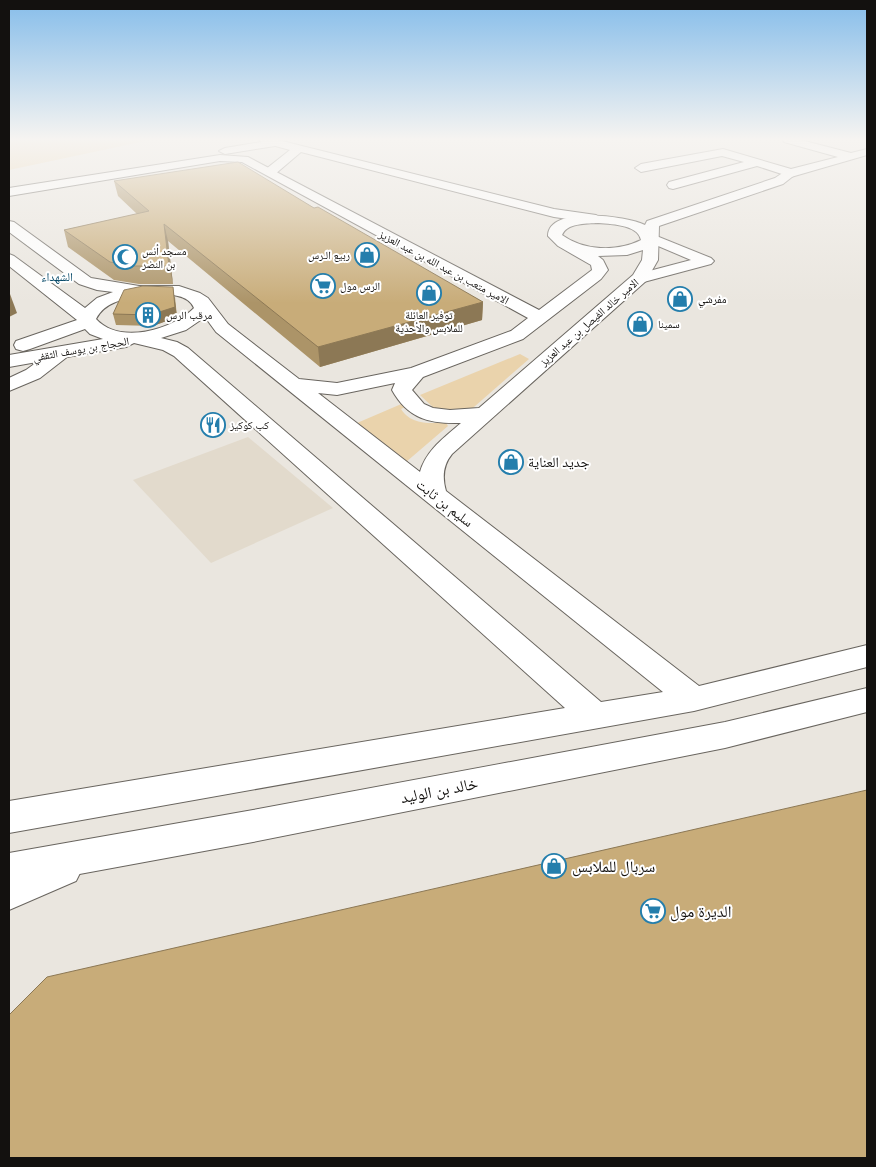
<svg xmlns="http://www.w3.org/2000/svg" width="876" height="1167" font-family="'Times New Roman','Noto Naskh Arabic',serif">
  <rect width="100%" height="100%" fill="#eae6df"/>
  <!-- built -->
  <path fill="#e2dacc" d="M 248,437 L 333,508 L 211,563 L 133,480 Z"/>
  <!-- green -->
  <g fill="#ead3ac">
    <path d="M 9,140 L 150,140 L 9,170 Z"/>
    <path d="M 520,354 L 529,359 L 466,414 L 436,410 L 420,395 Z"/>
    <path d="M 406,402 L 409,405 L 401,409 C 411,425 429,423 446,423 L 448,426 L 406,462 L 357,423 Z"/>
  </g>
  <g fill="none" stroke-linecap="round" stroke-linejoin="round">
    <defs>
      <g id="minor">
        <path d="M 260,140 L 278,140 L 554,209 L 596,215 L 603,219 L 596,223 L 554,217 L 301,152 L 274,175 L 270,176 L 264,172 L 266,169 L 290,150 L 261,142 Z"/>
        <path d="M 783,140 L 801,140 L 851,153 L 867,149 L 867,155 L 791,177 L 757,166 L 673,189 L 669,188 L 667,185 L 669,182 L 744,162 L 722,156 L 641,172 L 635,168 L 641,164 L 723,149 L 791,169 L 838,157 L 784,142 Z"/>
        <path d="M 649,233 L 711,258 L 714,261 L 711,264 L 640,283 L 634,281 L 632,278 L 634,275 L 691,260 L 644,240 L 642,237 L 644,234 Z"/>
        <path d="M 63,852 L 76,857 L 82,869 L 76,881 L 9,910 L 9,874 Z"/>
      </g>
      <g id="tertiary">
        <path d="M 273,140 L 279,141 L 281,143 L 275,146 L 225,154 L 219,151 L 225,148 Z"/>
        <path d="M 220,155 L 248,157 L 539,310 L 592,270 L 591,265 L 558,246 L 548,236 C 548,205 627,216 645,225 L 647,221 L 775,178 L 787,170 L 795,170 L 797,173 L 783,184 L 659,226 L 658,260 L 646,281 L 452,454 C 443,465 442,477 446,491 L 699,686 L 867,645 L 867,667 L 694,711 L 9,833 L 9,801 L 565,708 L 174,356 L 163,350 L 134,343 L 126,347 L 67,357 L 40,378 L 9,391 L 9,378 L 26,370 L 37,362 L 9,367 L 9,355 L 103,339 L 90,334 L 85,329 L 30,349 L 23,351 L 16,349 L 14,345 L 16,341 L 77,320 L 9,266 L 9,254 L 14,256 L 85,308 L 97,298 L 113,292 L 97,290 L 79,284 L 9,232 L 9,221 L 14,222 L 91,278 L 139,286 L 179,286 L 200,293 L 208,298 L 228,324 L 299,379 L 337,383 L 411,368 L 511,331 L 528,318 L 242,162 L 220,161 L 9,196 L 9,188 ZM 596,223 C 609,224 638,224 641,240 C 617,252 584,251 562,235 C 567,223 585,224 596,223 ZM 643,250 L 642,260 L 633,275 L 479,408 L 450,410 L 433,408 L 424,404 L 412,390 L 423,377 L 523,339 L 601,279 L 608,270 L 603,260 L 598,256 L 627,255 ZM 145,295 C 160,295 187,291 194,308 C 172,330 120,345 96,319 C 105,301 127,298 145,295 ZM 205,317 L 216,332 L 663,692 L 601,702 L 188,348 L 177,342 L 161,338 L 186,330 ZM 395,383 L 392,390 C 408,419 430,424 461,423 C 445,437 426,450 420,472 L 318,393 L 337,395 Z"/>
        <path d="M 867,688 L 867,712 L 725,748 L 253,842 L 9,887 L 9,853 L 253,810 L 725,722 Z"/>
      </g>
    </defs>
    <!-- minor casing -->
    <use href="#minor" stroke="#69655f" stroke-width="2"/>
    <!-- tertiary casing -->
    <use href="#tertiary" stroke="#69655f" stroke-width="2"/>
    <!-- minor -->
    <use href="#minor" fill="#fff" fill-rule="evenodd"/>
    <!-- tertiary -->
    <use href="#tertiary" fill="#fff" fill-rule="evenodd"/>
  </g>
  <!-- wall -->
  <g fill="#ac9468">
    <path d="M 114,181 L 314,208 L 483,302 L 482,320 L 320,367 L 168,241 L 173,284 L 139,284 L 114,280 L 68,247 L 64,230 L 137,214 L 118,196 Z"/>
    <path d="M 175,297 L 177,317 L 153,326 L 116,325 L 113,314 Z"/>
  </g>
  <!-- shaded-wall -->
  <g fill="#8c7855">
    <path d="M 164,224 L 168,241 L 173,284 L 169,266 Z"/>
    <path d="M 173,287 L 177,317 L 153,326 L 150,315 Z"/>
    <path d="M 10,294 L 17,313 L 9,317 L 9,295 Z"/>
    <path d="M 483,302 L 482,320 L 320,367 L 318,347 Z"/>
  </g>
  <!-- building -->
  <g fill="#c8ac79" stroke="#8c7855">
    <path d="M 238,162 L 314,208 L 318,207 L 483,302 L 318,347 L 164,224 L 169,266 L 135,266 L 110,262 L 64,230 L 149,211 L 114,181 Z"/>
    <path d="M 143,286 L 173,287 L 175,307 L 150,315 L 113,314 L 124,290 Z"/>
    <path d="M 867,790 L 867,1158 L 9,1158 L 9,1015 L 47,977 Z"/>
  </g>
  <!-- sky -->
  <linearGradient id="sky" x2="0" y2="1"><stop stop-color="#86bdea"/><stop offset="0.46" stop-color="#f6f4f1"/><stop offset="1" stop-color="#f6f4f1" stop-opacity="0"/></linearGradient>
  <rect width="876" height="303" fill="url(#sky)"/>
  <!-- icons -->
  <defs>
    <symbol id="shop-ring" viewBox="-11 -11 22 22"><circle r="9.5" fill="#fff" stroke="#247eac" stroke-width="1.5"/><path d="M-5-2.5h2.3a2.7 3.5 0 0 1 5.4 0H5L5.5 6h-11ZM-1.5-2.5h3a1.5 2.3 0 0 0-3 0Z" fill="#247eac"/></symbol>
    <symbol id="mosque-ring" viewBox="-11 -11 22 22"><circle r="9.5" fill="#fff" stroke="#247eac" stroke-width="1.5"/><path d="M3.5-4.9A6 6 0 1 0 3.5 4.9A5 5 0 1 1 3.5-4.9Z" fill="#247eac"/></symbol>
    <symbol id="supermarket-ring" viewBox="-11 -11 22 22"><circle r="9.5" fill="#fff" stroke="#247eac" stroke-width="1.5"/><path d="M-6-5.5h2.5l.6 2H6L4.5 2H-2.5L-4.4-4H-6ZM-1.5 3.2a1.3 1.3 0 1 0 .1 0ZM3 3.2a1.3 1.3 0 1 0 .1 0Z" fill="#247eac"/></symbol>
    <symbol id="building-ring" viewBox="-11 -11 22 22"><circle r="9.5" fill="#fff" stroke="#247eac" stroke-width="1.5"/><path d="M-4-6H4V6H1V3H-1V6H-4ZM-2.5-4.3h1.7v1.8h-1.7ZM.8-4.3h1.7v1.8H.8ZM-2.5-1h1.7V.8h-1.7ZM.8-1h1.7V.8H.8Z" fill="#247eac"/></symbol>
    <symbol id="restaurant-ring" viewBox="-11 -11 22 22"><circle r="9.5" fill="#fff" stroke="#247eac" stroke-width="1.5"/><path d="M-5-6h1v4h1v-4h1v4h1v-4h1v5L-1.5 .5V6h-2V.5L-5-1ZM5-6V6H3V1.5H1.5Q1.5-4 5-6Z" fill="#247eac"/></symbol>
  </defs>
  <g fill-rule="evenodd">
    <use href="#shop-ring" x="353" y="241" width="28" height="28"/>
    <use href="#mosque-ring" x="111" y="243" width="28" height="28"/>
    <use href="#supermarket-ring" x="309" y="272" width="28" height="28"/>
    <use href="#shop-ring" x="415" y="279" width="28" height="28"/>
    <use href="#shop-ring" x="666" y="285" width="28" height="28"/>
    <use href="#building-ring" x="134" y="301" width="28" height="28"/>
    <use href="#shop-ring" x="626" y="310" width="28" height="28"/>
    <use href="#restaurant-ring" x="199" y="411" width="28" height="28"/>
    <use href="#shop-ring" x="497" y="448" width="28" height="28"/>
    <use href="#shop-ring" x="540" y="852" width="28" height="28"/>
    <use href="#supermarket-ring" x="639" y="897" width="28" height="28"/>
  </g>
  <g text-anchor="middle" stroke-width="4" stroke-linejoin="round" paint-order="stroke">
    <!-- far-poi labels -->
    <g font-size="11" fill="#13110f" stroke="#fff" text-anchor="start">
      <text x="142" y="255">مسجد أنس<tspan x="142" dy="13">بن النضر</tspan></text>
      <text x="350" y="259" text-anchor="end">ربيع الـرس</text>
      <text x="340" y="290">الرس مول</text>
      <text x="698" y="303">مفرشي</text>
      <text x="166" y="319">مرقب الرس</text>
      <text x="429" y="319" text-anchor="middle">توفير العائلة<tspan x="429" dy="13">للملابس والأحذية</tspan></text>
      <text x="658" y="328">سمينا</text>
      <text x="230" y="429">كب كوكيز</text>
    </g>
    <!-- far-street labels -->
    <g font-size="11" fill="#13110f" stroke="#fff">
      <text transform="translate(444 267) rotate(28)" y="4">الامير متعب بن عبد الله بن عبد العزيز</text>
      <text transform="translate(589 322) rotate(-41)" y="4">الامير خالد الفيصل بن عبد العزيز</text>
      <text transform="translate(81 349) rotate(-10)" y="4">الحجاج بن يوسف الثقفي</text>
    </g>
    <!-- far-neighbourhood labels -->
    <g font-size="12" fill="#084a69" stroke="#fff">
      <text x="57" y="281">الشهداء</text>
    </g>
    <!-- poi labels -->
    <g font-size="14" fill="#13110f" stroke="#fff" text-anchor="start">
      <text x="528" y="467">جديد العناية</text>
    </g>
    <!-- street labels -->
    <g font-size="14" fill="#13110f" stroke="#fff">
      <text transform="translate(445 503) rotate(38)" y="5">سليم بن ثابت</text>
    </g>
    <!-- near-street labels -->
    <g font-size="16" fill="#13110f" stroke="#fff">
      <text transform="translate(439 790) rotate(-11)" y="6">خالد بن الوليد</text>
    </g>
    <!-- near-poi labels -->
    <g font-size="16" fill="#13110f" stroke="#fff" text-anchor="start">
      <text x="572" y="872">سربال للملابس</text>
      <text x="670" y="917">الديرة مول</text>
    </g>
  </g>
  <!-- border -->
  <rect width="876" height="1167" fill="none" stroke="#13110f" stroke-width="20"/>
</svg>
